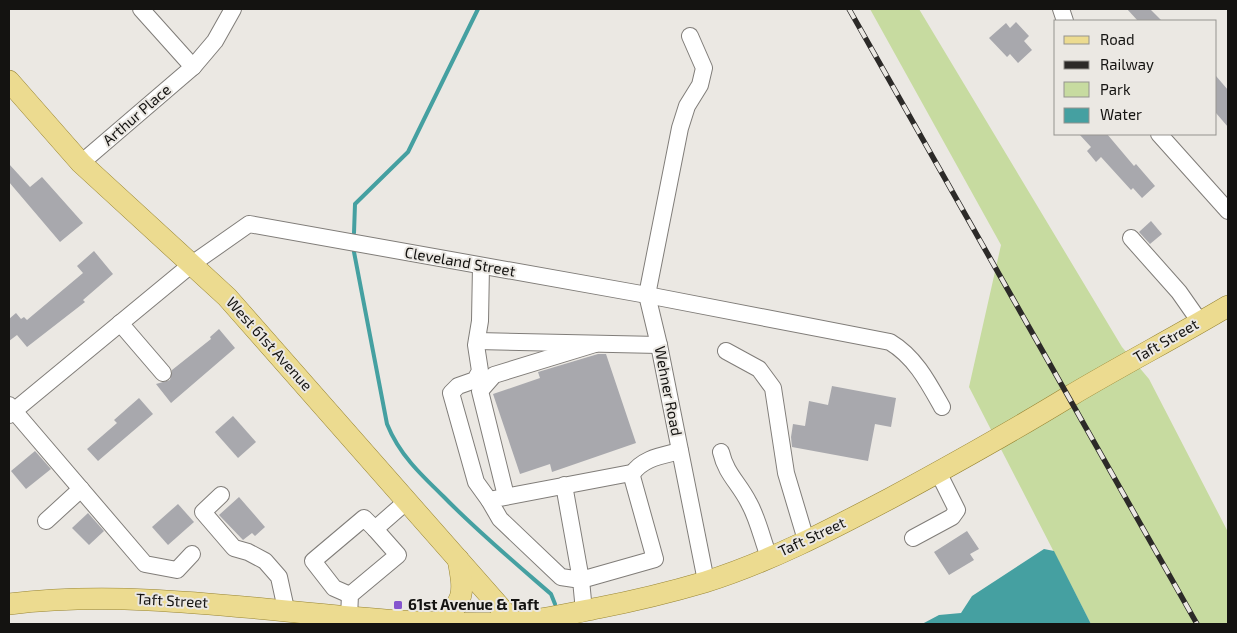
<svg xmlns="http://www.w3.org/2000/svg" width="1237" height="633" font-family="'Exo 2',sans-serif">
  <rect width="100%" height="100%" fill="#ebe8e3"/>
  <!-- green -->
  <path fill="#c7dba0" d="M 870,9 L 919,9 L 1122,347 L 1149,379 L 1228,532 L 1228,624 L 1091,624 L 969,387 L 1001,245 Z"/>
  <!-- water -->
  <path fill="#45a0a1" d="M 1044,549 L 1054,551 L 1091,624 L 922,624 L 939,615 L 961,613 L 972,596 Z"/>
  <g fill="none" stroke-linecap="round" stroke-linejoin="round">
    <!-- stream -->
    <g stroke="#45a0a1" stroke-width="4">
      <path d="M 354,233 L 355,204 L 408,152 L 478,9"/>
      <path d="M 354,252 L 387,424 C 399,454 420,474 443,496 C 477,531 514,562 551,594 L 555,604"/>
    </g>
  </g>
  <!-- building -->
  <g fill="#a8a8ad">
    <path d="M 1127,9 L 1150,9 L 1162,21 L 1138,21 Z"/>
    <path d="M 1016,22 L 1029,36 L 1024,41 L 1032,50 L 1018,63 L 1010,54 L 1007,57 L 989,38 L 1006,23 L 1010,28 Z"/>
    <path d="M 1216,76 L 1228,90 L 1228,127 L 1216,113 Z"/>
    <path d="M 1079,134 L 1107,134 L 1134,166 L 1136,164 L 1155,186 L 1142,198 L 1133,188 L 1131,190 L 1101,157 L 1096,162 L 1087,151 L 1091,147 Z"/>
    <path d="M 9,164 L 30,187 L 42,177 L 83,223 L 60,242 L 9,182 Z"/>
    <path d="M 1151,221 L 1162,234 L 1150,244 L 1139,232 Z"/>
    <path d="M 94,251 L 113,274 L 83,300 L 85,302 L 27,347 L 17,335 L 9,341 L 9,319 L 16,313 L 21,319 L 24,317 L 27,320 L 83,273 L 77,266 Z"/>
    <path d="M 219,329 L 235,348 L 171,403 L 156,384 L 170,380 L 172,370 L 211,339 L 210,337 Z"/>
    <path d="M 598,354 L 606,354 L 636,443 L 552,472 L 550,464 L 520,474 L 493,394 L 540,378 L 538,372 Z"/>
    <path d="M 832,386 L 896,398 L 891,427 L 875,424 L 868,461 L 792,447 L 791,437 L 793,424 L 805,426 L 809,401 L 828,405 Z"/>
    <path d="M 139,398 L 153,414 L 98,461 L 87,449 L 117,423 L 114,420 Z"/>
    <path d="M 233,416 L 256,442 L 238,458 L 215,432 Z"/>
    <path d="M 35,451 L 51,469 L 26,489 L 11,471 Z"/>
    <path d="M 239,497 L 265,527 L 255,536 L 252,533 L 243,540 L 219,515 Z"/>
    <path d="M 178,504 L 194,522 L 168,545 L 152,527 Z"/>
    <path d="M 88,513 L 104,531 L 89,545 L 72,528 Z"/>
    <path d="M 967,531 L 979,549 L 970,554 L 974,560 L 949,575 L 934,552 Z"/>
  </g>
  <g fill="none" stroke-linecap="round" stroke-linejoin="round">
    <defs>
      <g id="minor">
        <path d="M 141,9 L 193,67"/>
        <path d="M 1061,9 L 1065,21"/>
        <path d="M 690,36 L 704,68 L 700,85 L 687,106 L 680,128 L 647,295 L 659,345 L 706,581"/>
        <path d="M 1159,134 L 1228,211"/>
        <path d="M 81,163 L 193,67 L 215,41 L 233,9"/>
        <path d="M 1131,238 L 1179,292 L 1200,322"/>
        <path d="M 481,266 L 480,321 L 476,345 L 480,371 L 475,380 L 458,386 L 451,393 L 476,482 L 489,500"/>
        <path d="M 120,323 L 163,373"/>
        <path d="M 477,341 L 659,345"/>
        <path d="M 726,351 L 759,369 L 773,388 L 786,473 L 806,540"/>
        <path d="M 9,405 L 145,564 L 177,570 L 192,554"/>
        <path d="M 9,415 L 192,264 L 249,224 L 647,295 L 890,342 C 915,357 928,382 942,407"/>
        <path d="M 721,452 C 726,474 739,483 749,503 C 758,519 762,539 769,557"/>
        <path d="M 632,474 C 643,458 661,456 680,451"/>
        <path d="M 564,485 L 581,580 L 561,577 L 500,519 L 489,500 C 536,491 584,482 631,473 L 655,559 L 581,580 L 584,611"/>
        <path d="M 221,495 L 203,512 L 234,548 L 248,552 L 265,561 L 279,577 L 286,609"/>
        <path d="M 506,496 L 480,391 L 494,375 L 595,344"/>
        <path d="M 46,521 L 81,489"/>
        <path d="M 913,538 L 952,517 L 957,510 L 938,472"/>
        <path d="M 350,595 L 334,588 L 313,561 L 364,518 L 375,529"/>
        <path d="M 349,617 L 350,595 L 398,555 L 375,529 L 407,501"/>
      </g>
      <g id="major">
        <path d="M 9,81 L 81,163 L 227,297 L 514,623"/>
        <path d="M 9,604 C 176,584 341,629 508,623 C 539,621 568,614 598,608 C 634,601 671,592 705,582 C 769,562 830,530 889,499 C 950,466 1011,432 1070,396 C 1122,365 1176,337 1228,306"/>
        <path d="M 438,623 C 466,602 464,592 458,559"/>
      </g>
    </defs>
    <!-- minor casing -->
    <use href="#minor" stroke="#807d79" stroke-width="18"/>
    <!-- major casing -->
    <use href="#major" stroke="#988533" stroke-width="22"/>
    <!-- minor -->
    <use href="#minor" stroke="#fff" stroke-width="16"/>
    <!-- major -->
    <use href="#major" stroke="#ecdb90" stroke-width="21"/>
    <defs>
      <path id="rail" d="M 849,9 L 1197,624"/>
    </defs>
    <!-- rail casing -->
    <use href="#rail" stroke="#2c2a28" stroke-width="5.5"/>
    <!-- rail -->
    <use href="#rail" stroke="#ebe8e3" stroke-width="4" stroke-dasharray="11" stroke-linecap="butt"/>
  </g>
  <!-- markers -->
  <rect fill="#8555ce" stroke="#ebe8e3" stroke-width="2" x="393" y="600" width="10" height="10" rx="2.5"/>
  <g text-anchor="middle" stroke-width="4" stroke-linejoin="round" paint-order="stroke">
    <!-- street labels -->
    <g font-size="15" fill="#141311" stroke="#ebe8e3">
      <text transform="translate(137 115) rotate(-41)" y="5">Arthur Place</text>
      <text transform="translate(460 262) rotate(10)" y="5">Cleveland Street</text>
      <text transform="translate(1166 341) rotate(-30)" y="5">Taft Street</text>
      <text transform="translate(269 344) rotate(48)" y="5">West 61st Avenue</text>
      <text transform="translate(668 391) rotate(79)" y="5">Wehner Road</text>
      <text transform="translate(812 537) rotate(-25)" y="5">Taft Street</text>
      <text transform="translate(172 601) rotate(3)" y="5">Taft Street</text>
    </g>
    <!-- poi labels -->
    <g font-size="15" font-weight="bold" fill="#141311" stroke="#ebe8e3" text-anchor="start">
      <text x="408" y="610">61st Avenue &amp; Taft</text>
    </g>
  </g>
  <!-- border -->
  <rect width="1237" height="633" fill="none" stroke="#141311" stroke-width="20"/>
  <!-- legend -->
  <rect x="1054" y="20" width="162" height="115" fill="#ebe8e3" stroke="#95938f"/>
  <rect x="1064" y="36" width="25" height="8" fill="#ecdb90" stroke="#95938f"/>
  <text x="1100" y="45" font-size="15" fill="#141311">Road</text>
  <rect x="1064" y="61" width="25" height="8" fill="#2c2a28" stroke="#95938f"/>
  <text x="1100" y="70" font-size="15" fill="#141311">Railway</text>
  <rect x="1064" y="82" width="25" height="15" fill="#c7dba0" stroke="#95938f"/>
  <text x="1100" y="95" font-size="15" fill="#141311">Park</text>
  <rect x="1064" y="108" width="25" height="15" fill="#45a0a1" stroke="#95938f"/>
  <text x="1100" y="120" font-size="15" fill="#141311">Water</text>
</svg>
